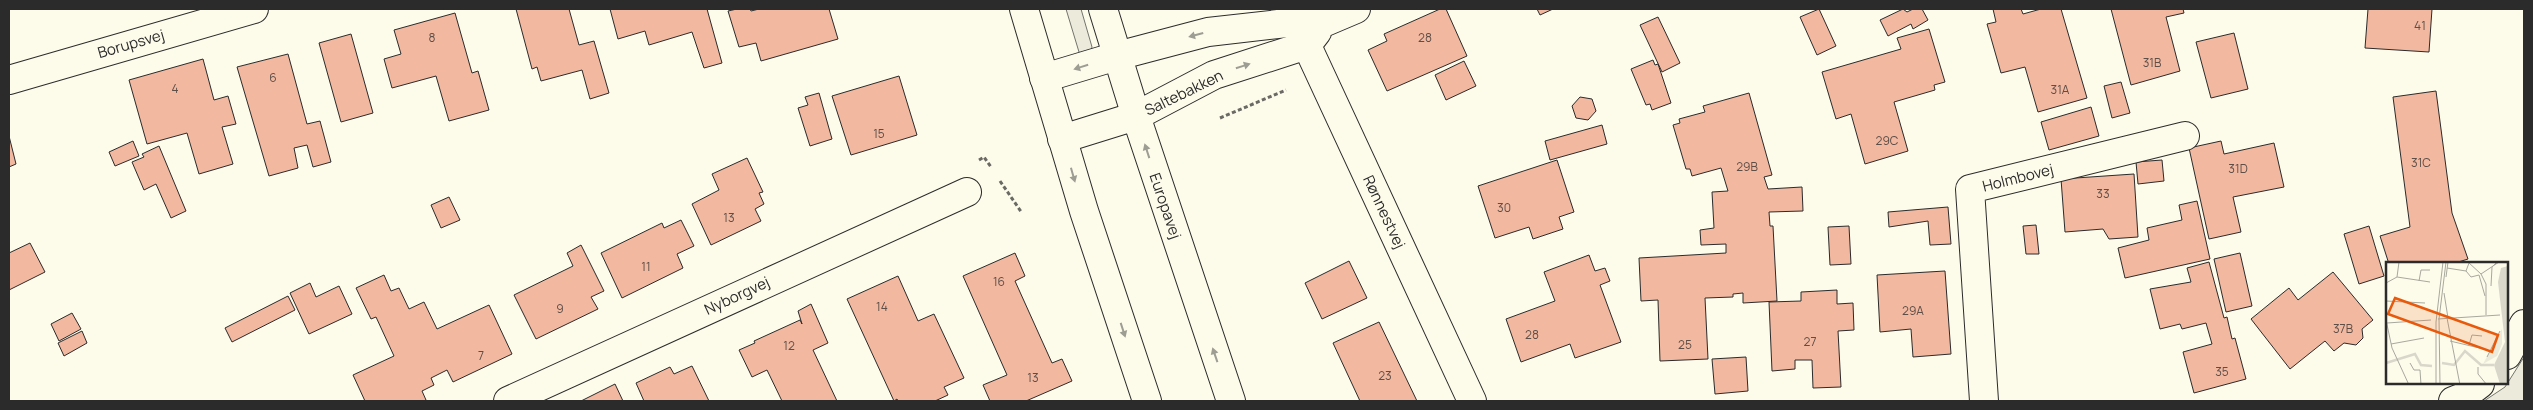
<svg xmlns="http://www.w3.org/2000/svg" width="2533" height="410" font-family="Manrope,sans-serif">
  <rect width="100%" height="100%" fill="#fdfbea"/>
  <!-- green -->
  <g fill="#ecebdb" stroke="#74746e">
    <path d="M 1066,9 L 1081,9 L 1092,47 L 1090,54 L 1084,56 L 1079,52 Z"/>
    <path d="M 2524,357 L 2524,401 L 2484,401 L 2505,387 Z"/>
  </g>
  <!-- building -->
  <g fill="#f2b8a0" stroke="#2b2b2b">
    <path d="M 516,9 L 569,9 L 579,45 L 594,41 L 609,93 L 590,99 L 582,70 L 541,81 L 537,67 L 532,69 Z"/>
    <path d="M 610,9 L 707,9 L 722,63 L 704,68 L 692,32 L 649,45 L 645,31 L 618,39 Z"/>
    <path d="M 737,9 L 750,9 L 751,11 L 759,9 L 829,9 L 838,39 L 761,61 L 756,43 L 739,47 L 728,11 Z"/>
    <path d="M 1440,9 L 1446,9 L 1467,56 L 1387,91 L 1368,50 L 1387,41 L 1384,34 Z"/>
    <path d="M 1537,9 L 1553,9 L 1540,15 Z"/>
    <path d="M 1819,9 L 1836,46 L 1817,55 L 1800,17 Z"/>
    <path d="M 1903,9 L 1907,12 L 1913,9 L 1922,9 L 1928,20 L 1913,29 L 1911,24 L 1888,36 L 1880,20 Z"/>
    <path d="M 1993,9 L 2021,9 L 2023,14 L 2041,9 L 2061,9 L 2087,98 L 2038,112 L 2025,67 L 2001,73 L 1987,24 L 1996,22 Z"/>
    <path d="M 2111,9 L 2183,9 L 2184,13 L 2166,17 L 2180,71 L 2131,85 Z"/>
    <path d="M 2368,9 L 2432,9 L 2429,52 L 2365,48 Z"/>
    <path d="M 455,13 L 472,73 L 478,71 L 489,110 L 449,121 L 436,76 L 392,88 L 384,59 L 401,54 L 394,30 Z"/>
    <path d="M 1658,17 L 1680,63 L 1662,72 L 1640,25 Z"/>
    <path d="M 1929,29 L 1945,82 L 1934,85 L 1935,90 L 1894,102 L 1908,151 L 1865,164 L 1851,114 L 1836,119 L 1822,72 L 1901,49 L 1897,38 Z"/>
    <path d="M 2234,33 L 2248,89 L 2211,98 L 2196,42 Z"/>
    <path d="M 351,34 L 373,113 L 341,122 L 319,43 Z"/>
    <path d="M 288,54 L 307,124 L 320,121 L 331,162 L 313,167 L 307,145 L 294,148 L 298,168 L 269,176 L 237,67 Z"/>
    <path d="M 203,59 L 214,100 L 228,96 L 236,124 L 222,127 L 233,164 L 199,174 L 187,133 L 147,144 L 129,80 Z"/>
    <path d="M 1653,60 L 1655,65 L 1658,64 L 1671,103 L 1652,110 L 1650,104 L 1646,105 L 1631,69 Z"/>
    <path d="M 1464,61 L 1476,86 L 1446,100 L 1435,75 Z"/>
    <path d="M 899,76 L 917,135 L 851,155 L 832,96 Z"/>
    <path d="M 2121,82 L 2130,113 L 2112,118 L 2104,86 Z"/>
    <path d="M 2436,91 L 2452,213 L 2468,259 L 2452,264 L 2389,264 L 2380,236 L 2410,227 L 2393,97 Z"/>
    <path d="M 819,93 L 832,139 L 810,146 L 798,108 L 808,105 L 805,97 Z"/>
    <path d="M 1749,93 L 1772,175 L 1764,177 L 1768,189 L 1802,187 L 1803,211 L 1769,212 L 1770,226 L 1773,226 L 1777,301 L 1743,303 L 1743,293 L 1733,294 L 1733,297 L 1705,298 L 1708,359 L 1660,361 L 1658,300 L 1641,301 L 1639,258 L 1726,253 L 1726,244 L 1701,245 L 1700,230 L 1714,228 L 1712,192 L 1728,191 L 1721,168 L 1692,176 L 1690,169 L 1686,169 L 1673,125 L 1680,123 L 1679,119 L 1705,112 L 1703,106 Z"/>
    <path d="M 1580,97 L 1592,99 L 1596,111 L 1588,120 L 1576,118 L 1572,106 Z"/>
    <path d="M 2091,107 L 2099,136 L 2049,150 L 2041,122 Z"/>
    <path d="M 1602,125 L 1607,144 L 1550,160 L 1545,141 Z"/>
    <path d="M 9,136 L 16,164 L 9,167 Z"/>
    <path d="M 133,141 L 139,156 L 115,166 L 109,152 Z"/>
    <path d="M 2221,141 L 2224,154 L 2274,143 L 2284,187 L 2233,197 L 2241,232 L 2209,239 L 2189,148 Z"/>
    <path d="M 159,146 L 186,211 L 171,218 L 156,184 L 144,190 L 132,162 L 144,157 L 142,154 Z"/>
    <path d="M 747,158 L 763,192 L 759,193 L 764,204 L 755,209 L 761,221 L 711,245 L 692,204 L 719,190 L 712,174 Z"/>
    <path d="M 1557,160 L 1574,212 L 1559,217 L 1563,229 L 1533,239 L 1529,227 L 1495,238 L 1478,186 Z"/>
    <path d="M 2162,160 L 2164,181 L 2138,184 L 2136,162 Z"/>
    <path d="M 2134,174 L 2138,237 L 2109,239 L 2103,229 L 2065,232 L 2061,179 Z"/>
    <path d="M 449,197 L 460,220 L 441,228 L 431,205 Z"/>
    <path d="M 2197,201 L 2210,259 L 2125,278 L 2118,248 L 2149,240 L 2147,228 L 2182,220 L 2179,205 Z"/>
    <path d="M 1948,207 L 1951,244 L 1930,245 L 1928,221 L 1889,227 L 1888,212 Z"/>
    <path d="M 681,220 L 694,246 L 677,254 L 683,268 L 622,298 L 601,253 L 662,223 L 664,228 Z"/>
    <path d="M 2036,225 L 2039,254 L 2026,254 L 2023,226 Z"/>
    <path d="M 1849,226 L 1851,264 L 1830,265 L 1828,227 Z"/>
    <path d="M 2369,226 L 2384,276 L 2359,284 L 2344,234 Z"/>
    <path d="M 30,243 L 45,272 L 9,290 L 9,253 Z"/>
    <path d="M 581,245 L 604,291 L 591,297 L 598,309 L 536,339 L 514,295 L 573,266 L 567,253 Z"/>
    <path d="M 1015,253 L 1025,276 L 1015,281 L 1052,363 L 1062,359 L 1072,381 L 1026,401 L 990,401 L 983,385 L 1007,375 L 963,276 Z"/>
    <path d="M 2240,253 L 2252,306 L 2226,312 L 2214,259 Z"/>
    <path d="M 1589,255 L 1595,271 L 1605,268 L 1610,281 L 1600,285 L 1621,342 L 1575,358 L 1570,344 L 1521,362 L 1506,319 L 1555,301 L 1544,272 Z"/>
    <path d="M 1349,261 L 1367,298 L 1322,319 L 1305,283 Z"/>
    <path d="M 2209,262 L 2224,318 L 2227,317 L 2232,339 L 2235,338 L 2246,379 L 2194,393 L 2183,352 L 2212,344 L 2206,323 L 2182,329 L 2180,324 L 2160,329 L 2150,289 L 2191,282 L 2187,268 Z"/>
    <path d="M 1945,271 L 1951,354 L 1913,357 L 1911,329 L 1880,332 L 1877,275 Z"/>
    <path d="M 2333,272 L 2373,320 L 2362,329 L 2363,338 L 2356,345 L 2344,343 L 2334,351 L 2325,341 L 2290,369 L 2251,319 L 2289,288 L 2298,300 Z"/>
    <path d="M 384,275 L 391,291 L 399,288 L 409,309 L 424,302 L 437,329 L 489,305 L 512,354 L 453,382 L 447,370 L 431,378 L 434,385 L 422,391 L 426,400 L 423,401 L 365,401 L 353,375 L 394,356 L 376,317 L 371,319 L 356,288 Z"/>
    <path d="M 898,276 L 918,321 L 934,314 L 964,378 L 944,387 L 948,395 L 935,401 L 898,401 L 897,399 L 894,401 L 847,299 Z"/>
    <path d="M 310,283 L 316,297 L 339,286 L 352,314 L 309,334 L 290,293 Z"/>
    <path d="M 1837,290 L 1837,304 L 1853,303 L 1854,330 L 1838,331 L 1841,387 L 1813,388 L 1812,360 L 1795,360 L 1795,369 L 1772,371 L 1769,302 L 1801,301 L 1801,292 Z"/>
    <path d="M 288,296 L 295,310 L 232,342 L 225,328 Z"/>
    <path d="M 811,304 L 828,343 L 813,350 L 837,401 L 782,401 L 767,370 L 752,377 L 739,350 L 755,343 L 754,341 L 800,320 L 802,324 L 798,311 Z"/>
    <path d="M 72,313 L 81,329 L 59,341 L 51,324 Z"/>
    <path d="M 1379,322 L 1417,401 L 1360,401 L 1333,343 Z"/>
    <path d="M 82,331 L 87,343 L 64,356 L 58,343 Z"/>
    <path d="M 1746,357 L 1748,391 L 1715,394 L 1712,359 Z"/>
    <path d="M 692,366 L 709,401 L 644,401 L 636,383 L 670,367 L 674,374 Z"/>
    <path d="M 615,384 L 623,401 L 581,401 Z"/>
  </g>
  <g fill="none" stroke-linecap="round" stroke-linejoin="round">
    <defs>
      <g id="street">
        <path d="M 1296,22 L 1472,401"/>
        <path d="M 1044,78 L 1117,56 L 1208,32 L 1296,22 L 1323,23 L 1356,9"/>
        <path d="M 9,80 L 254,9"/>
        <path d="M 1062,139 L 1136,116 L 1214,75 L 1307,45 L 1317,32"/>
        <path d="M 2507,355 L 2524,324"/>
        <path d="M 508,401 L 967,192"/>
        <path d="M 1984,401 L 1970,189 L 2185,136"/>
        <path d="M 2453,401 L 2463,397 L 2480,384"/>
      </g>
      <g id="primary">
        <path d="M 1024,9 L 1084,211 L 1147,401"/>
        <path d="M 1103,9 L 1136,116 L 1231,401"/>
      </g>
    </defs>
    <!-- street casing -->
    <use href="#street" stroke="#2b2b2b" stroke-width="30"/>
    <!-- primary casing -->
    <use href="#primary" stroke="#2b2b2b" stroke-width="30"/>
    <!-- path -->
    <g stroke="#6a6964" stroke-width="3" stroke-dasharray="4 2.5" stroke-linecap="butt">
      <path d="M 1220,118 L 1286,90"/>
      <path d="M 979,160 L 984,157 L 991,167"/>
      <path d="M 1000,181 L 1022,213"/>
    </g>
    <!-- street -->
    <use href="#street" stroke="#fdfbea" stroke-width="28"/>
    <!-- primary -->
    <use href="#primary" stroke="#fdfbea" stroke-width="28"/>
  </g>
  <!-- one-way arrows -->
  <defs><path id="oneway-solid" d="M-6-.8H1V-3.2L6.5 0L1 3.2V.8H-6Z" transform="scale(1.25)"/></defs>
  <g fill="#9e9d94">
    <use href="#oneway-solid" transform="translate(1196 35) rotate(165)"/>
    <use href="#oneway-solid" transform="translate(1243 66) rotate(-18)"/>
    <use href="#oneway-solid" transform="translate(1081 67) rotate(163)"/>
    <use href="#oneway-solid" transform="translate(1147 151) rotate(-108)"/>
    <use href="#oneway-solid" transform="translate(1073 175) rotate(74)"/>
    <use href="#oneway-solid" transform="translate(1123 330) rotate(72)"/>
    <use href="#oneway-solid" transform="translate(1215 355) rotate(-109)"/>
  </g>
  <g text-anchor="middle" stroke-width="4" stroke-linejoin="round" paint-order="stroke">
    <!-- number labels -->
    <g font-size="12" fill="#5d4e48">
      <text x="2420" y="30">41</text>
      <text x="432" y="42">8</text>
      <text x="1425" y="42">28</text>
      <text x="2152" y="67">31B</text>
      <text x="273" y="82">6</text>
      <text x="175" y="93">4</text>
      <text x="2060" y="94">31A</text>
      <text x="879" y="138">15</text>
      <text x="1887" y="145">29C</text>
      <text x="2421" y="167">31C</text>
      <text x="1747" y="171">29B</text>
      <text x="2238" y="173">31D</text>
      <text x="2103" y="198">33</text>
      <text x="1504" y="212">30</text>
      <text x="729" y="222">13</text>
      <text x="646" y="271">11</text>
      <text x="999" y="286">16</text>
      <text x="882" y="311">14</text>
      <text x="560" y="313">9</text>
      <text x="1913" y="315">29A</text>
      <text x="2343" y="333">37B</text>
      <text x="1532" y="339">28</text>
      <text x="1810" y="346">27</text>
      <text x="1685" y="349">25</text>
      <text x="789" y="350">12</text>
      <text x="481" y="360">7</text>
      <text x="2222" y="376">35</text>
      <text x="1385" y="380">23</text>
      <text x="1033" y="382">13</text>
    </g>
    <!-- street labels -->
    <g font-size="15" fill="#2b2b2b" stroke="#fdfbea">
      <text transform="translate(131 44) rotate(-16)" y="5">Borupsvej</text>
      <text transform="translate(1184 93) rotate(-26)" y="5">Saltebakken</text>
      <text transform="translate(2018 178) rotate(-14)" y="5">Holmbovej</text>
      <text transform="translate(1165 206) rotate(71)" y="5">Europavej</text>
      <text transform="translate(1384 212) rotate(65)" y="5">Rønnestvej</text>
      <text transform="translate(737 296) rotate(-25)" y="5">Nyborgvej</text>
    </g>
  </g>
  <!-- overview -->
  <g transform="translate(2386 262)">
    <rect width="122" height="122" fill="#fdfbea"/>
    <path d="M 116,67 L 116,82 L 111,94 L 97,102 Z" fill="#ecebdb"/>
    <path d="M 122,4 L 122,122 L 114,122 L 108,103 L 119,80 L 112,20 L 115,6 Z" fill="#d8d7c9"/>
    <path fill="none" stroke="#d8d7c9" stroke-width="2.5" d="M 0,101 L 29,92 L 35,103 L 46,104M 56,101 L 68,103 L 79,89 L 95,103 L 108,103"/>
    <path fill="none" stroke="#a9a89e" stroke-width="1" d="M 82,0 L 95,12 L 100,22 L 100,53M 61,6 L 80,9 L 83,1M 80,9 L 85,15 L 93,13 L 99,34M 95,12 L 113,0M 11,15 L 44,20M 60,15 L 62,0M 33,19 L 35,8 L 44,8M 0,21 L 11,15 L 13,0M 105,24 L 106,5 L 110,1M 58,31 L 62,56M 0,39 L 39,41M 61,56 L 74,123M 52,57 L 114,53M 0,58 L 6,86 L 23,123M 1,61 L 45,58M 64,79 L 102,88M 5,82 L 38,76M 83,83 L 86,73 L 96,74M 101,95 L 114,69M 24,101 L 28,108 L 34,108 L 35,123M 92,105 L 92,112 L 101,123M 50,123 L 50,60 L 57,0M 54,123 L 53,57 L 60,0"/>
    <path fill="#e8590c" fill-opacity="0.15" stroke="#e8590c" stroke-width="2.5" d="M 9,36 L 112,73 L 106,90 L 2,52 Z"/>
    <rect width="122" height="122" fill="none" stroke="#2b2b2b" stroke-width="2.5"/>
  </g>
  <!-- border -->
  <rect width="2533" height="410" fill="none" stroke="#2b2b2b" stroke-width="20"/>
</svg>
